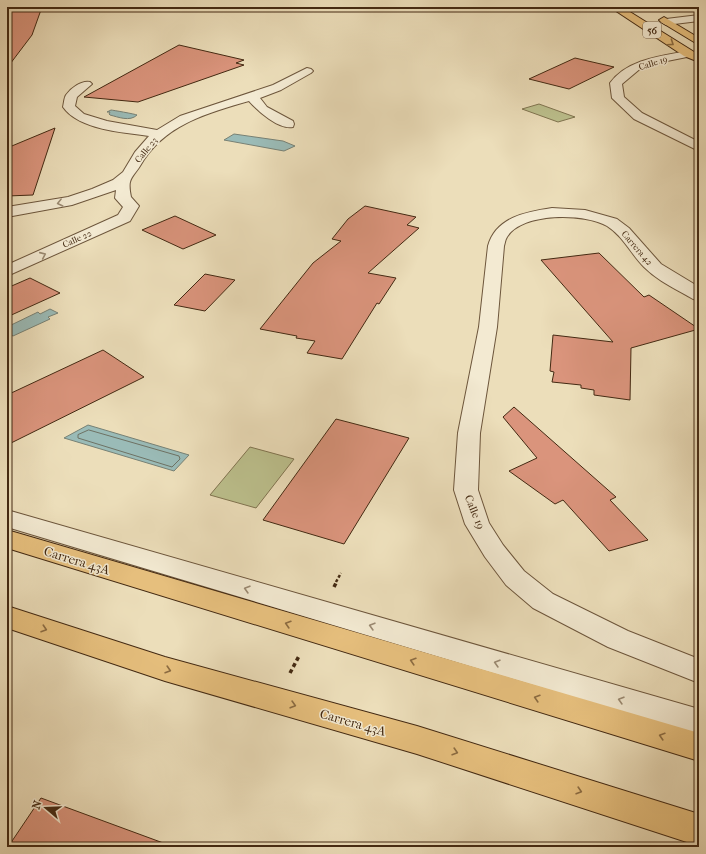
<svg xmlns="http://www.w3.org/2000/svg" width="706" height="854" font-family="'IM FELL French Canon',serif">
  <rect width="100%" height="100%" fill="#ecdeba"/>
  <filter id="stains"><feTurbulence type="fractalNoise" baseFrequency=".005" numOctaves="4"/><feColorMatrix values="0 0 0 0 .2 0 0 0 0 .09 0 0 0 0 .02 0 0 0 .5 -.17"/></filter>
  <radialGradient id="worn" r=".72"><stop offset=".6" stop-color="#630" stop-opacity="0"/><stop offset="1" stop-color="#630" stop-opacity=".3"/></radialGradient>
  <!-- green -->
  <g fill="#bcc08d" stroke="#807450">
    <path d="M 539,104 L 575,117 L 558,122 L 522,109 Z"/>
    <path d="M 250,447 L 294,459 L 256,508 L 210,495 Z"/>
  </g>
  <!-- water -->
  <g fill="#9abbb7" stroke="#778175">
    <path d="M 111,110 C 112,110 135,114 137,115 C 130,122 118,117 110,115 L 109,114 L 110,112 L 107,112 Z"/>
    <path d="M 234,134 L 283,141 L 295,146 L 284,151 L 224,140 Z"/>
    <path d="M 50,309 L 58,313 L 48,317 L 50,319 L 13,336 L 7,333 L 7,327 L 38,312 L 40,314 Z"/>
    <path d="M 88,425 L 189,455 L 174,471 L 64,438 Z"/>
  </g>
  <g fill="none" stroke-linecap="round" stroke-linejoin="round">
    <!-- shore -->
    <path stroke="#6e7264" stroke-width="1" d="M 89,430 L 179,456 L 180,459 L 172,467 L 78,438 L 78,435 Z"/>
  </g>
  <!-- building -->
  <g fill="#da947c" stroke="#432912">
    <path d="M 7,7 L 42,7 L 32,35 L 7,68 Z"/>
    <path d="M 179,45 L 244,60 L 236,63 L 244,65 L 138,102 L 84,97 Z"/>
    <path d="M 575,58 L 614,67 L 569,89 L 529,79 Z"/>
    <path d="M 55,128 L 33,195 L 7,196 L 7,148 Z"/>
    <path d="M 365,206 L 416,217 L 407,225 L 419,228 L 368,273 L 396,278 L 379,304 L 377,303 L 342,359 L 307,353 L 315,341 L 296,338 L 297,336 L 260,329 L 313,263 L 341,241 L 332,239 L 348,219 Z"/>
    <path d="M 175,216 L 216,235 L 183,249 L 142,230 Z"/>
    <path d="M 599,253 L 644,297 L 649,295 L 699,329 L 631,348 L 630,400 L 594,395 L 594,390 L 581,388 L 581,385 L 552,382 L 554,372 L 550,371 L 553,335 L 613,342 L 541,260 Z"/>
    <path d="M 205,274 L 235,280 L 205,311 L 174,305 Z"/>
    <path d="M 30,278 L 60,293 L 7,317 L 7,288 Z"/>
    <path d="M 103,350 L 144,377 L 7,445 L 7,395 Z"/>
    <path d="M 514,407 L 616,497 L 610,500 L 648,540 L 609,551 L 563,500 L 555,504 L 509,471 L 537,458 L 503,417 Z"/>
    <path d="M 336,419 L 409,438 L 344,544 L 263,520 Z"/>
    <path d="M 41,798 L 166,844 L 165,847 L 8,847 Z"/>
  </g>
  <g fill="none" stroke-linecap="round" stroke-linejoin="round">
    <defs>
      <g id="minor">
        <path d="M 699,15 L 699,21 L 666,25 L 661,22 L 666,19 Z"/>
        <path d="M 688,51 L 692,52 L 693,54 L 692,56 L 662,62 L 641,68 L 622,84 L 624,97 L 642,113 L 699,142 L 699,151 L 634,119 L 612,98 L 610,83 C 628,59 661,56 688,51 Z"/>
        <path d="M 307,68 L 311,69 L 313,71 L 311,73 L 281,90 L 260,98 L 267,107 L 293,121 L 294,124 L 293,127 C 279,130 258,111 249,101 C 207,113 163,125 140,166 C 137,171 131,177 130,182 C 129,186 130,192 131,197 L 139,206 L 130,221 L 7,276 L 7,265 L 118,215 L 123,207 L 115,198 L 116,190 L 72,205 L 7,217 L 7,207 L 68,197 L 92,189 L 113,180 L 123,172 L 135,152 L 149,136 C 123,132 79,130 63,107 C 64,103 64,98 66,95 C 71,88 82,80 90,82 L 92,84 L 77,97 L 75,106 L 84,114 L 107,121 L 157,130 L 180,116 L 273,85 Z"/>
        <path d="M 552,208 L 585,210 L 617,219 L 629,228 L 661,264 L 699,287 L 699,300 L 693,299 C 676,289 658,281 644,267 C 631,254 623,236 607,226 C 585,213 522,212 507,237 C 505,240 505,243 504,246 L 497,327 L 480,433 L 478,490 L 489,523 L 503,545 L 524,571 L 553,594 L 628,631 L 699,659 L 699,683 L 608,647 L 533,608 L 506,585 L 485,557 L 465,524 L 454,490 L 458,433 L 479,327 L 488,246 C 496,217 526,212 552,208 Z"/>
        <path d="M 7,510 L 699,709 L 699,735 L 7,527 Z"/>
      </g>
      <g id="major">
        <path d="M 610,7 L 622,7 L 699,55 L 699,62 L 684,56 Z"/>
        <path d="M 664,17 L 699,38 L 699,45 L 661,22 L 659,20 Z"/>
        <path d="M 7,530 L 699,733 L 699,761 L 7,548 Z"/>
        <path d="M 7,606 L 165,657 L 417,726 L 699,814 L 699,846 L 417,754 L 165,681 L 7,628 Z"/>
      </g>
    </defs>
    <!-- minor casing -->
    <use href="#minor" stroke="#6d563c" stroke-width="2"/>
    <!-- major casing -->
    <use href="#major" stroke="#432912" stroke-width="2"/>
    <!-- path-far1 -->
    <path stroke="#432912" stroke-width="2.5" stroke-dasharray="3 2" stroke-linecap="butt" d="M 336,582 L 341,573"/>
    <!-- path -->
    <g stroke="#432912" stroke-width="3.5" stroke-dasharray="4 3" stroke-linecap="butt">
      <path d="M 334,587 L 337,581"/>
      <path d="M 290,673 L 299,656"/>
    </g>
    <!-- minor -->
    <use href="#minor" fill="#f3ead2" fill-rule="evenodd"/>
    <!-- major -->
    <use href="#major" fill="#e6bf7d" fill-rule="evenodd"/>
  </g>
  <!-- one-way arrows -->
  <defs><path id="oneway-chevron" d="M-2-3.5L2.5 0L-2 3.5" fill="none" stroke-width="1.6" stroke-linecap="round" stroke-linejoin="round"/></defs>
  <g stroke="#8c6c42">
    <use href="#oneway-chevron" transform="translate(671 43) rotate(34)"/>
    <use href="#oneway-chevron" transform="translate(288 624) rotate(-163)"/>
    <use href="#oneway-chevron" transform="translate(44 629) rotate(18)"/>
    <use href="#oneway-chevron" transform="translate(413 661) rotate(-163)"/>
    <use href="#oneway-chevron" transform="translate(168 670) rotate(17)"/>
    <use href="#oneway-chevron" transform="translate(537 698) rotate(-163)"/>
    <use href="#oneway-chevron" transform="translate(293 705) rotate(16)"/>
    <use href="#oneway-chevron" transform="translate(662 736) rotate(-163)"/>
    <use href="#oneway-chevron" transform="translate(455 752) rotate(17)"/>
    <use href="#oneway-chevron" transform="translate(579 791) rotate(17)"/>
  </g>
  <g stroke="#9b8a72">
    <use href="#oneway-chevron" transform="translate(60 203) rotate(166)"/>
    <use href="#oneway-chevron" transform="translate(43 255) rotate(-24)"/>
    <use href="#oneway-chevron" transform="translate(247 589) rotate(-164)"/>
    <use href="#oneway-chevron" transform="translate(372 626) rotate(-164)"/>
    <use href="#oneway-chevron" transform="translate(497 663) rotate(-164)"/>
    <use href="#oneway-chevron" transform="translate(621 700) rotate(-164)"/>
  </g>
  <g text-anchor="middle" stroke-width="3" stroke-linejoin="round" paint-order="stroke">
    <!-- far-street labels -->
    <g font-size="9" fill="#432912" stroke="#f3ead2">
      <text transform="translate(653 63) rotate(-17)" y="3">Calle 19</text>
      <text transform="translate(146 150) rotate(-51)" y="3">Calle 23</text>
      <text transform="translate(77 239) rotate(-24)" y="3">Calle 22</text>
      <text transform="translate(637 248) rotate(49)" y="3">Carrera 42</text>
    </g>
    <!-- shield labels -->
    <rect fill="#f3ead2" stroke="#78634c" stroke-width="1" x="643" y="22" width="18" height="16" rx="3"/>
    <g font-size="10" font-weight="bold" fill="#432912">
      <text x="652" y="34">56</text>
    </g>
    <!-- street labels -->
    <g font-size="11" fill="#432912" stroke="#f3ead2">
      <text transform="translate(475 512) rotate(68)" y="4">Calle 19</text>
    </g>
    <!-- near-street labels -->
    <g font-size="13" fill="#432912" stroke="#f3ead2">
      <text transform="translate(77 560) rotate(17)" y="5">Carrera 43A</text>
      <text transform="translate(353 722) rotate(16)" y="5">Carrera 43A</text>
    </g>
  </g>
  <!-- margin -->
  <rect width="706" height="854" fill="none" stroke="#ecdeba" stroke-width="24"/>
  <rect x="8" y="8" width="690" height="838" fill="none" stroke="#432912" stroke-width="2"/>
  <rect x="12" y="12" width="682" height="830" fill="none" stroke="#432912"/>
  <!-- north arrow -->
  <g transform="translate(46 808) rotate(289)" stroke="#f3ead2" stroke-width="3" paint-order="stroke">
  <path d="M0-3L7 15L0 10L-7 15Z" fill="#432912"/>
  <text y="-6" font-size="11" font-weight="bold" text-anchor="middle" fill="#432912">N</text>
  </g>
  <rect width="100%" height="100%" filter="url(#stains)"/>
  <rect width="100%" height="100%" fill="url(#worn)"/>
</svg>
